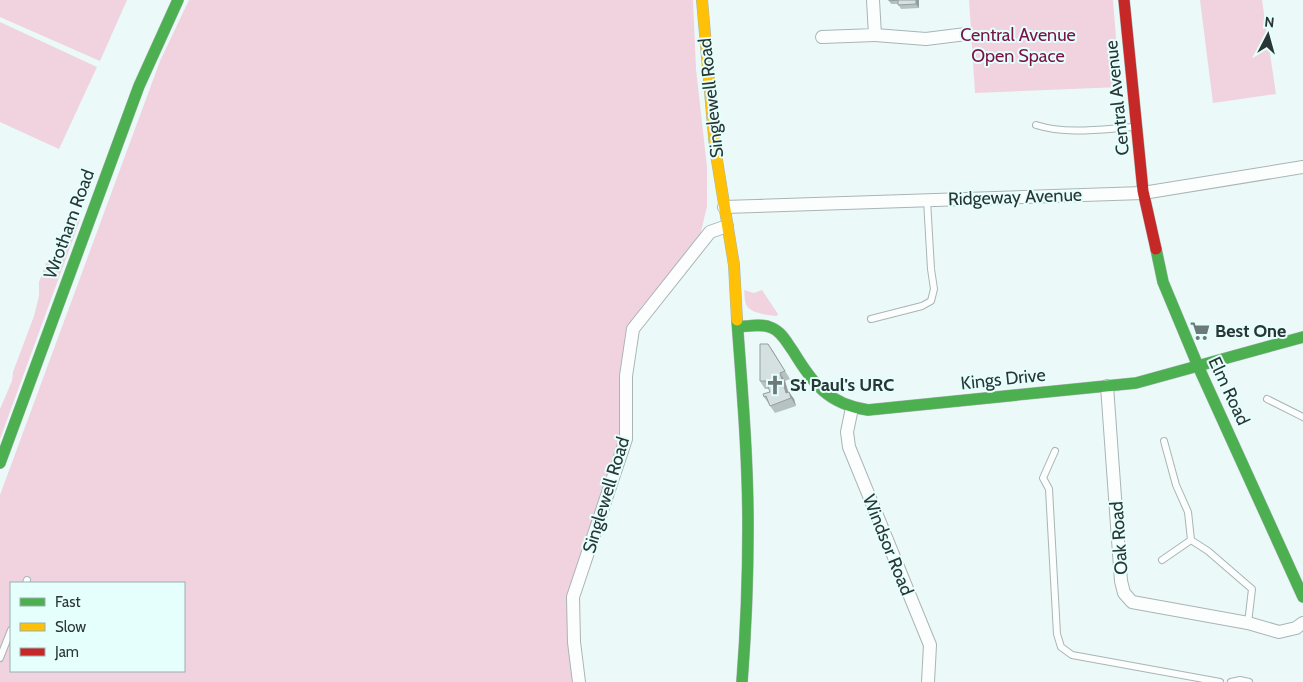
<svg xmlns="http://www.w3.org/2000/svg" width="1303" height="682" font-family="Cabin,sans-serif">
  <rect width="100%" height="100%" fill="#ebf9f8"/>
  <!-- green -->
  <g fill="#f0d3df" fill-rule="evenodd">
    <path d="M 0,0 L 127,0 L 100,61 L 0,17 Z"/>
    <path d="M 189,0 L 693,0 L 696,69 L 707,167 L 707,206 L 701,232 L 695,248 L 642,306 L 630,333 L 623,377 L 617,461 L 580,563 L 576,682 L 0,682 L 0,495 L 160,61 ZM 11,583 L 184,583 L 184,671 L 11,671 Z"/>
    <path d="M 969,0 L 1113,0 L 1120,87 L 975,93 Z"/>
    <path d="M 1200,0 L 1262,0 L 1276,94 L 1213,103 Z"/>
    <path d="M 0,22 L 97,67 L 59,149 L 0,122 Z"/>
    <path d="M 74,217 L 80,220 L 0,439 L 0,409 L 12,381 L 13,372 L 34,316 L 39,296 L 39,282 L 46,263 L 54,255 L 61,255 L 61,240 L 68,219 Z"/>
    <path d="M 744,290 L 754,293 L 762,290 L 778,314 L 777,316 C 769,315 752,314 747,306 C 744,302 745,295 744,290 Z"/>
  </g>
  <g fill="none" stroke-linecap="round" stroke-linejoin="round">
    <defs>
      <g id="lane">
        <path d="M 1036,125 C 1068,135 1102,129 1134,127"/>
        <path d="M 871,319 L 922,306 L 931,301 L 934,289 L 931,269 L 927,200"/>
        <path d="M 1267,399 L 1303,417"/>
        <path d="M 1164,441 L 1176,485 L 1188,512 L 1191,540 L 1208,551 L 1252,589 L 1248,623"/>
        <path d="M 1055,451 L 1043,478 L 1049,489 L 1057,634 L 1061,647 L 1072,655 L 1220,682"/>
        <path d="M 1162,560 L 1191,540"/>
        <path d="M 26,583 L 27,580"/>
        <path d="M 0,658 L 11,630"/>
        <path d="M 1231,682 L 1240,680 L 1249,682"/>
      </g>
      <g id="street">
        <path d="M 875,35 L 926,39 L 966,34"/>
        <path d="M 822,37 L 875,35 L 873,0"/>
        <path d="M 724,207 L 1143,193 L 1303,167"/>
        <path d="M 1107,386 L 1121,581 L 1124,593 L 1132,602 L 1248,623 L 1279,632 L 1296,628 L 1303,623"/>
        <path d="M 852,408 L 847,432 L 849,447 L 930,645 L 928,682"/>
        <path d="M 579,682 L 574,642 L 573,597 L 626,439 L 626,376 L 633,329 L 710,232 L 727,226"/>
      </g>
      <g id="fast">
        <path d="M 1156,249 L 1163,282 L 1198,366 L 1303,597"/>
        <path d="M 737,320 C 742,388 748,457 748,526 C 748,578 746,630 742,682"/>
        <path d="M 738,327 C 749,326 762,323 772,328 C 782,332 787,343 793,351 C 813,384 828,404 868,410 L 1136,383 L 1303,337"/>
        <path d="M 0,463 L 139,86 L 178,0"/>
      </g>
      <path id="slow" d="M 702,0 L 715,148 L 734,265 L 737,320"/>
      <path id="jam" d="M 1124,0 L 1143,191 L 1156,249"/>
    </defs>
    <!-- lane casing -->
    <use href="#lane" stroke="#a9b5b4" stroke-width="8"/>
    <!-- street casing -->
    <use href="#street" stroke="#a9b5b4" stroke-width="14"/>
    <!-- fast casing -->
    <use href="#fast" stroke="#a9b5b4" stroke-width="12"/>
    <!-- slow casing -->
    <use href="#slow" stroke="#a9b5b4" stroke-width="12"/>
    <!-- jam casing -->
    <use href="#jam" stroke="#a9b5b4" stroke-width="12"/>
    <!-- lane -->
    <use href="#lane" stroke="#fcfefe" stroke-width="6"/>
    <!-- street -->
    <use href="#street" stroke="#fcfefe" stroke-width="12"/>
    <!-- fast -->
    <use href="#fast" stroke="#4caf50" stroke-width="11"/>
    <!-- slow -->
    <use href="#slow" stroke="#ffc107" stroke-width="11"/>
    <!-- jam -->
    <use href="#jam" stroke="#c62828" stroke-width="11"/>
  </g>
  <!-- wall -->
  <g fill="#b6c2c1">
    <path d="M 889,0 L 919,0 L 919,8 L 901,9 L 898,4 L 891,4 Z"/>
    <path d="M 768,344 L 790,379 L 785,381 L 788,392 L 794,399 L 796,406 L 775,413 L 764,397 L 770,392 L 769,389 L 765,389 L 760,381 Z"/>
  </g>
  <!-- shaded-wall -->
  <g fill="#949e9d">
    <path d="M 916,0 L 919,0 L 919,8 L 916,4 Z"/>
    <path d="M 768,344 L 773,351 L 790,379 L 785,371 Z"/>
    <path d="M 780,373 L 785,381 L 790,398 L 786,393 Z"/>
    <path d="M 789,392 L 794,399 L 796,406 L 791,398 Z"/>
  </g>
  <!-- building -->
  <g fill="#d4e1e0" stroke="#949e9d">
    <path d="M 889,0 L 916,0 L 916,4 L 898,5 L 898,0 L 889,1 Z"/>
    <path d="M 760,344 L 768,344 L 785,371 L 780,373 L 786,393 L 789,392 L 791,398 L 770,406 L 766,396 L 764,397 L 763,394 L 770,392 L 766,381 L 760,381 Z"/>
  </g>
  <!-- icons -->
  <defs>
    <symbol id="supermarket-bare" viewBox="-9 -9 18 18"><path d="M-6-5.5h2.5l.6 2H6L4.5 2H-2.5L-4.4-4H-6ZM-1.5 3.2a1.3 1.3 0 1 0 .1 0ZM3 3.2a1.3 1.3 0 1 0 .1 0Z" fill="#6d7a79" stroke="#e5fffd" stroke-width="2.5" paint-order="stroke"/></symbol>
    <symbol id="church-bare" viewBox="-9 -9 18 18"><path d="M-1.2-6h2.4v3.5h3.3v2.4h-3.3V6h-2.4V-.1h-3.3v-2.4h3.3Z" fill="#6d7a79" stroke="#e5fffd" stroke-width="2.5" paint-order="stroke"/></symbol>
  </defs>
  <g fill-rule="evenodd">
    <use href="#supermarket-bare" x="1186" y="317" width="28" height="28"/>
    <use href="#church-bare" x="761" y="371" width="28" height="28"/>
  </g>
  <g text-anchor="middle" stroke-width="4" stroke-linejoin="round" paint-order="stroke">
    <!-- park labels -->
    <g font-size="18" fill="#7a1246" stroke="#e5fffd">
      <text x="1018" y="41">Central Avenue<tspan x="1018" dy="21">Open Space</tspan></text>
    </g>
    <!-- street labels -->
    <g font-size="18" fill="#293635" stroke="#e5fffd">
      <text transform="translate(711 98) rotate(-96)" y="6">Singlewell Road</text>
      <text transform="translate(1117 98) rotate(-96)" y="6">Central Avenue</text>
      <text transform="translate(1015 197) rotate(-2)" y="6">Ridgeway Avenue</text>
      <text transform="translate(69 224) rotate(-70)" y="6">Wrotham Road</text>
      <text transform="translate(1003 379) rotate(-6)" y="6">Kings Drive</text>
      <text transform="translate(1229 391) rotate(65)" y="6">Elm Road</text>
      <text transform="translate(606 495) rotate(-73)" y="6">Singlewell Road</text>
      <text transform="translate(1119 538) rotate(-94)" y="6">Oak Road</text>
      <text transform="translate(888 545) rotate(68)" y="6">Windsor Road</text>
    </g>
    <!-- poi labels -->
    <g font-size="18" font-weight="bold" fill="#293635" stroke="#e5fffd" text-anchor="start">
      <text x="1215" y="337">Best One</text>
      <text x="790" y="391">St Paul's URC</text>
    </g>
  </g>
  <!-- legend -->
  <rect x="10" y="582" width="175" height="90" fill="#e5fffd" stroke="#9aafad"/>
  <rect x="20" y="598" width="25" height="8" fill="#4caf50" stroke="#9aafad"/>
  <text x="55" y="607" font-size="15" fill="#293635">Fast</text>
  <rect x="20" y="623" width="25" height="8" fill="#ffc107" stroke="#9aafad"/>
  <text x="55" y="632" font-size="15" fill="#293635">Slow</text>
  <rect x="20" y="648" width="25" height="8" fill="#c62828" stroke="#9aafad"/>
  <text x="55" y="657" font-size="15" fill="#293635">Jam</text>
  <!-- north arrow -->
  <g transform="translate(1268 35) rotate(6)" stroke="#e5fffd" stroke-width="4" paint-order="stroke">
  <path d="M0-4L9 19L0 12L-9 19Z" fill="#293635"/>
  <text y="-8" font-size="14" font-weight="bold" text-anchor="middle" fill="#293635">N</text>
  </g>
</svg>
